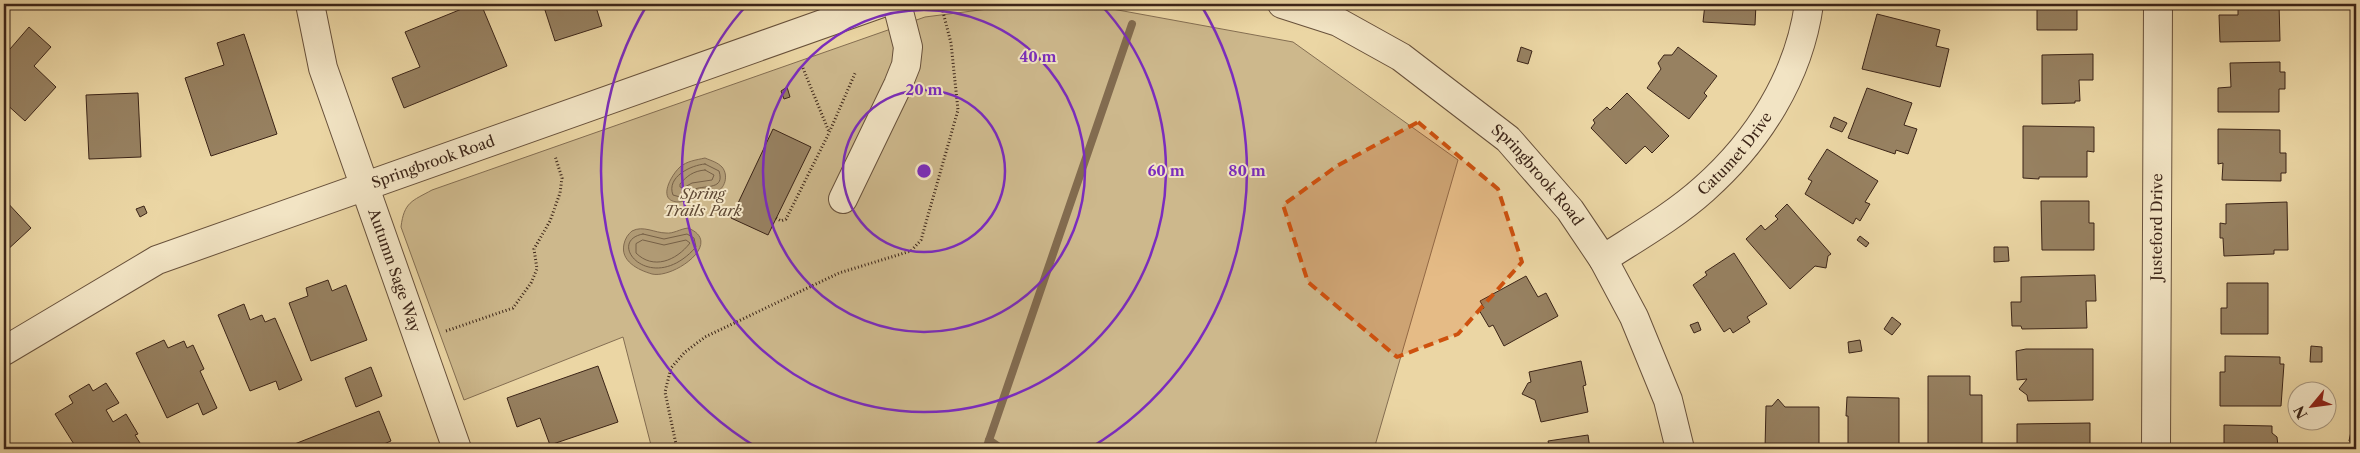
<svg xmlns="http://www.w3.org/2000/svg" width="2360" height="453" font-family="'Libre Caslon Text',serif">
  <rect width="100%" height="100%" fill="#ebd6a4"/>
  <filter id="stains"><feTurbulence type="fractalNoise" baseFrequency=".004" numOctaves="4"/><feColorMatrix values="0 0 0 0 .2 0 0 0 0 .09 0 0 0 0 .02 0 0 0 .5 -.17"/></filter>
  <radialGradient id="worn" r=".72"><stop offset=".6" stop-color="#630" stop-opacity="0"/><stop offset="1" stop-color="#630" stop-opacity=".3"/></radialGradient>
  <!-- green -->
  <path fill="#cdb88c" stroke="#846e52" d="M 1027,4 L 1085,4 L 1293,42 L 1458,160 L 1374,449 L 652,449 L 623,337 L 464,400 L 401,227 C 404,202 412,201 432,190 L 925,17 Z"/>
  <!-- water -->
  <g fill="#b09a74" stroke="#826b4f">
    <path d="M 705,158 C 712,161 717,162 722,167 C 729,175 725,190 715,192 C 708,193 702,191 695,194 C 689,196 685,202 679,202 C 656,202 671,175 680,167 C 687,161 696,160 705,158 Z"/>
    <path d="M 688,228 C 725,243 673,279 652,274 C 638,270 620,261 624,244 C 625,239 628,234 632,231 C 643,225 655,233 666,233 C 673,234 680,229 688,228 Z"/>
  </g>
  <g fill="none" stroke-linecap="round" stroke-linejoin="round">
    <!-- shore -->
    <g stroke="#766046" stroke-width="1">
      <path d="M 705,164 L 719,171 C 725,190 706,185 695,189 C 689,190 684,194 680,197 L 673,195 C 666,177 691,165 705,164 Z"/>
      <path d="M 705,170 L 714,175 L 712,180 L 692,183 L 683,188 L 680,187 L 680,184 C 687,176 693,171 705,170 Z"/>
      <path d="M 643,234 L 664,239 L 687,234 L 694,238 L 696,247 C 651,298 604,241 643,234 Z"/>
      <path d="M 643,240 L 664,245 L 686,240 L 690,243 C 676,261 653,270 636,253 L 636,244 Z"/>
    </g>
    <!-- stream -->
    <g stroke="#826b4f" stroke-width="8">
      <path d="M 989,440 L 1002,449"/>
      <path d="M 986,449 L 1132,24"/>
    </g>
  </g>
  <!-- building -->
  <g fill="#978161" stroke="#3c2518">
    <path d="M 474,4 L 481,4 L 507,66 L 404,108 L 392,78 L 420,67 L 405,32 Z"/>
    <path d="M 543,4 L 595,4 L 602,26 L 555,41 Z"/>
    <path d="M 1705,4 L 1756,4 L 1755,25 L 1703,22 Z"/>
    <path d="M 2037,4 L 2095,4 L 2077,4 L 2077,30 L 2037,30 Z"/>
    <path d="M 2238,4 L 2279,4 L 2280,41 L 2220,42 L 2219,15 L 2238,15 Z"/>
    <path d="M 1877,14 L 1940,30 L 1936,46 L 1949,49 L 1940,87 L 1862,69 Z"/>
    <path d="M 29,27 L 51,47 L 34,66 L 56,87 L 25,121 L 4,102 L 4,56 Z"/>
    <path d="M 244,34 L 277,134 L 211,156 L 185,78 L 224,65 L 217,43 Z"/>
    <path d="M 1521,47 L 1532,51 L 1528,64 L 1517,61 Z"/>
    <path d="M 1678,47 L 1717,76 L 1704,93 L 1707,96 L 1689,119 L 1647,88 L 1661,69 L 1658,63 L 1664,55 L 1672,55 Z"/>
    <path d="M 2093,54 L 2093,80 L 2079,80 L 2080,101 L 2075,101 L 2075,103 L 2042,104 L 2042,55 Z"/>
    <path d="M 2280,62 L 2280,72 L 2285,72 L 2285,89 L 2279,89 L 2279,112 L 2218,112 L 2218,88 L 2231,87 L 2230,63 Z"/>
    <path d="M 787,87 L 790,97 L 784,99 L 781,91 Z"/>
    <path d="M 1867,88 L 1912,103 L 1904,125 L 1917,129 L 1908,154 L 1896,150 L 1895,154 L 1848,138 Z"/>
    <path d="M 138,93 L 141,157 L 89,159 L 86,95 Z"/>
    <path d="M 1627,93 L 1669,136 L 1652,153 L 1645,146 L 1626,164 L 1591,128 L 1595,123 L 1593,120 L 1607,107 L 1610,110 Z"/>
    <path d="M 1834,117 L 1847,123 L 1842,132 L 1830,127 Z"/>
    <path d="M 2023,126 L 2094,127 L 2094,152 L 2087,151 L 2087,177 L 2039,177 L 2039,179 L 2023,178 Z"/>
    <path d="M 773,129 L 811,147 L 768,235 L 731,218 Z"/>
    <path d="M 2218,129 L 2280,130 L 2280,153 L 2286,153 L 2286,173 L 2281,173 L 2281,181 L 2222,180 L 2223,163 L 2218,164 Z"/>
    <path d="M 1827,149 L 1878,181 L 1865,202 L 1870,204 L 1860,221 L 1856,218 L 1853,224 L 1805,194 L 1812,181 L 1808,179 Z"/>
    <path d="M 4,199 L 31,228 L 4,253 Z"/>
    <path d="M 2041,201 L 2089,201 L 2089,223 L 2094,223 L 2094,250 L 2042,250 Z"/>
    <path d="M 2287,202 L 2288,250 L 2274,250 L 2274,254 L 2224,256 L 2223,238 L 2220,238 L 2220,223 L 2226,224 L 2226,204 Z"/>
    <path d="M 1787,204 L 1831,254 L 1828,256 L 1826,268 L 1815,266 L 1790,289 L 1746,239 L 1761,225 L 1765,230 L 1778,219 L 1775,216 Z"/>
    <path d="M 144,206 L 147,213 L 140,217 L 136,209 Z"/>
    <path d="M 1860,236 L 1869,243 L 1866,247 L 1857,240 Z"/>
    <path d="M 1994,247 L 2008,247 L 2009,261 L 1994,262 Z"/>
    <path d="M 1734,253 L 1767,304 L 1747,317 L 1750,322 L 1733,333 L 1730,328 L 1724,332 L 1693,285 L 1707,275 L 1705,272 Z"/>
    <path d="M 2095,275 L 2096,301 L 2086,301 L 2087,328 L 2022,329 L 2021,326 L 2012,326 L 2011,302 L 2021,302 L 2021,277 Z"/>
    <path d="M 1526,276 L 1538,297 L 1546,293 L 1558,316 L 1504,346 L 1493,325 L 1489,327 L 1479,310 L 1484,308 L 1480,301 Z"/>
    <path d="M 328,280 L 332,291 L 346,285 L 367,340 L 311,361 L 289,303 L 308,296 L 306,288 Z"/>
    <path d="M 2227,283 L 2268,283 L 2268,334 L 2221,334 L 2221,308 L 2227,308 Z"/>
    <path d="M 244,304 L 250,320 L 262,315 L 265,322 L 275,318 L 302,380 L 279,390 L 276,381 L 250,391 L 218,315 Z"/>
    <path d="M 1892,317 L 1901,324 L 1892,335 L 1884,329 Z"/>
    <path d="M 1698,322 L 1701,330 L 1694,333 L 1690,325 Z"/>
    <path d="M 164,340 L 168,348 L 184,341 L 187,348 L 193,345 L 204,369 L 200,371 L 217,408 L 203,415 L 198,403 L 167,418 L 136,353 Z"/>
    <path d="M 1860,340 L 1862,351 L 1849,353 L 1848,342 Z"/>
    <path d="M 2311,346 L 2322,347 L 2322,362 L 2310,362 Z"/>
    <path d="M 2026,349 L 2093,349 L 2093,400 L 2028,401 L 2027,395 L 2019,389 L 2027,379 L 2017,380 L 2016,351 Z"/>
    <path d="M 2225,356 L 2280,357 L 2280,364 L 2284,364 L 2281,406 L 2220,406 L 2220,372 L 2225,372 Z"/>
    <path d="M 1581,361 L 1586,385 L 1583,386 L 1588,412 L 1541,422 L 1535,400 L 1522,394 L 1528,383 L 1531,382 L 1529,372 Z"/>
    <path d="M 598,366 L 618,422 L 550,445 L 540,418 L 517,427 L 507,398 Z"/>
    <path d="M 371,367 L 382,396 L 356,407 L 345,378 Z"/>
    <path d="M 1928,376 L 1970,376 L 1970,395 L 1982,395 L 1982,449 L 1928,449 Z"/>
    <path d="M 106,383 L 119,403 L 106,410 L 113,422 L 126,414 L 138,434 L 135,435 L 140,443 L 131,449 L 77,449 L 55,414 L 73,403 L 69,396 L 89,384 L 93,391 Z"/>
    <path d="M 1847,397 L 1899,398 L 1899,449 L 1848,449 L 1848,416 L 1846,416 Z"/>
    <path d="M 1778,399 L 1785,407 L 1819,407 L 1819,449 L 1765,449 L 1766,406 L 1772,406 Z"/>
    <path d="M 379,411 L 391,441 L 372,449 L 294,449 L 292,445 Z"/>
    <path d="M 2353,422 L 2356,423 L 2356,449 L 2352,449 L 2354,443 L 2349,441 Z"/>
    <path d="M 2090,423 L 2090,448 L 2017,449 L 2017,424 Z"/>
    <path d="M 2224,425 L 2272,426 L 2272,433 L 2277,437 L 2278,446 L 2274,449 L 2220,449 L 2220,446 L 2224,446 Z"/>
    <path d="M 1588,435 L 1590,449 L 1550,449 L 1548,441 Z"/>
    <path d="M 634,444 L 636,449 L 618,449 Z"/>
  </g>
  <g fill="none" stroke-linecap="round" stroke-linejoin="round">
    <defs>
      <g id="minor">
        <path id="s1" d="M 310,4 L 323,68 L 457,449"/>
        <path id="s2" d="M 1282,4 L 1338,22 L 1401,57 L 1508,139 L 1570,210 L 1603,259 L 1634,317 L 1668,400 L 1680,449"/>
        <path d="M 843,199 L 898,85 L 906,65 L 908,47 L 897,4"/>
        <path id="s3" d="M 1603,259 C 1637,237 1674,216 1704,189 C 1758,141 1799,77 1809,4"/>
        <path id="s4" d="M 4,351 L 157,260 L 879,4"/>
        <path id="s5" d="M 2156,449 L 2158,4"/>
      </g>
    </defs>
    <!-- minor casing -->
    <use href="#minor" stroke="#68513b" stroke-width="30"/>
    <!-- path -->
    <g stroke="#3c2518" stroke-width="3" stroke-dasharray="1 2.5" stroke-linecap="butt">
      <path d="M 803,68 L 829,132"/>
      <path d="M 776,218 L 781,221 L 786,219 L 829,133 L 856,71"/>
      <path d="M 446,331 L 513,308 L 531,283 L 537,269 L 534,249 L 550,221 L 560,193 L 562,178 L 555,156"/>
      <path d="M 677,449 L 665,392 L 671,368 L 685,352 L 705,337 L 839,273 L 911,251 L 921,240 L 958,110 L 951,43 L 943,12"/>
    </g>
    <!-- minor -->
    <use href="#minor" stroke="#f2e4c4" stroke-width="28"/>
  </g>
  <!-- marked area -->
  <path fill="#ce510e" fill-opacity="0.2" stroke="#ce510e" stroke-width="4" stroke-dasharray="10 6" stroke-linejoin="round" d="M 1418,122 L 1498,189 L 1522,262 L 1458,334 L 1397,357 L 1308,282 L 1283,205 L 1337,166 Z"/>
  <!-- distance rings -->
  <g fill="none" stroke="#7b2cbf" stroke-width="2.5">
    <circle cx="924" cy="171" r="81"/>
    <circle cx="924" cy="171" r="161"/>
    <path d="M1100 4A242 242 0 1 1 748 4"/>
    <path d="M758 448A323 323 0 0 1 647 5M1201 5A323 323 0 0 1 1090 448"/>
  </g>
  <g text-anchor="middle" stroke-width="4" stroke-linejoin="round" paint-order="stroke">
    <!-- street labels -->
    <g font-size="15" fill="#3c2518" stroke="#f2e4c4">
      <text dy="5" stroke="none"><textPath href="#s3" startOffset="170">Catumet Drive</textPath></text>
      <text dy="5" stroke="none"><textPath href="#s4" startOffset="471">Springbrook Road</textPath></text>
      <text dy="5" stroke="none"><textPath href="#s2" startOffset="312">Springbrook Road</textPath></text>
      <text dy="5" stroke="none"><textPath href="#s5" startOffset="222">Justeford Drive</textPath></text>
      <text dy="5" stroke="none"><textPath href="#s1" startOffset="280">Autumn Sage Way</textPath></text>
    </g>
    <!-- park labels -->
    <g font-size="15" font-style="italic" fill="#604a35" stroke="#f2e4c4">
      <text x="703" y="199">Spring<tspan x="703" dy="17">Trails Park</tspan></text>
    </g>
  </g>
  <circle cx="924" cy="171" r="8" fill="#7b2cbf" stroke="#f2e4c4" stroke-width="2.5"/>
  <g font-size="15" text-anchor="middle" font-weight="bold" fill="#7b2cbf" stroke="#f2e4c4" stroke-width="4" stroke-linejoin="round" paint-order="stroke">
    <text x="1038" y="62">40 m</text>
    <text x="924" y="95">20 m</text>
    <text x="1166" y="176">60 m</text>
    <text x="1247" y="176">80 m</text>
  </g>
  <!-- margin -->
  <rect width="2360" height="453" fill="none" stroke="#ebd6a4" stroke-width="20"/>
  <rect x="5" y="5" width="2350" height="443" fill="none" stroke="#3c2518" stroke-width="2.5"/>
  <rect x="10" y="10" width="2340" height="433" fill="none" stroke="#3c2518"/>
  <!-- north arrow -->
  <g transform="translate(2312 406) rotate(241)"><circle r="24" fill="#f2e4c4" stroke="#a9987f"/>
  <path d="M0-4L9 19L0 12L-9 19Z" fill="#8f2418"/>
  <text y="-8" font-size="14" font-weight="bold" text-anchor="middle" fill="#3c2518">N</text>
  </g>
  <rect width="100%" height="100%" filter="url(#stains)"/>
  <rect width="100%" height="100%" fill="url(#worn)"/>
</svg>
